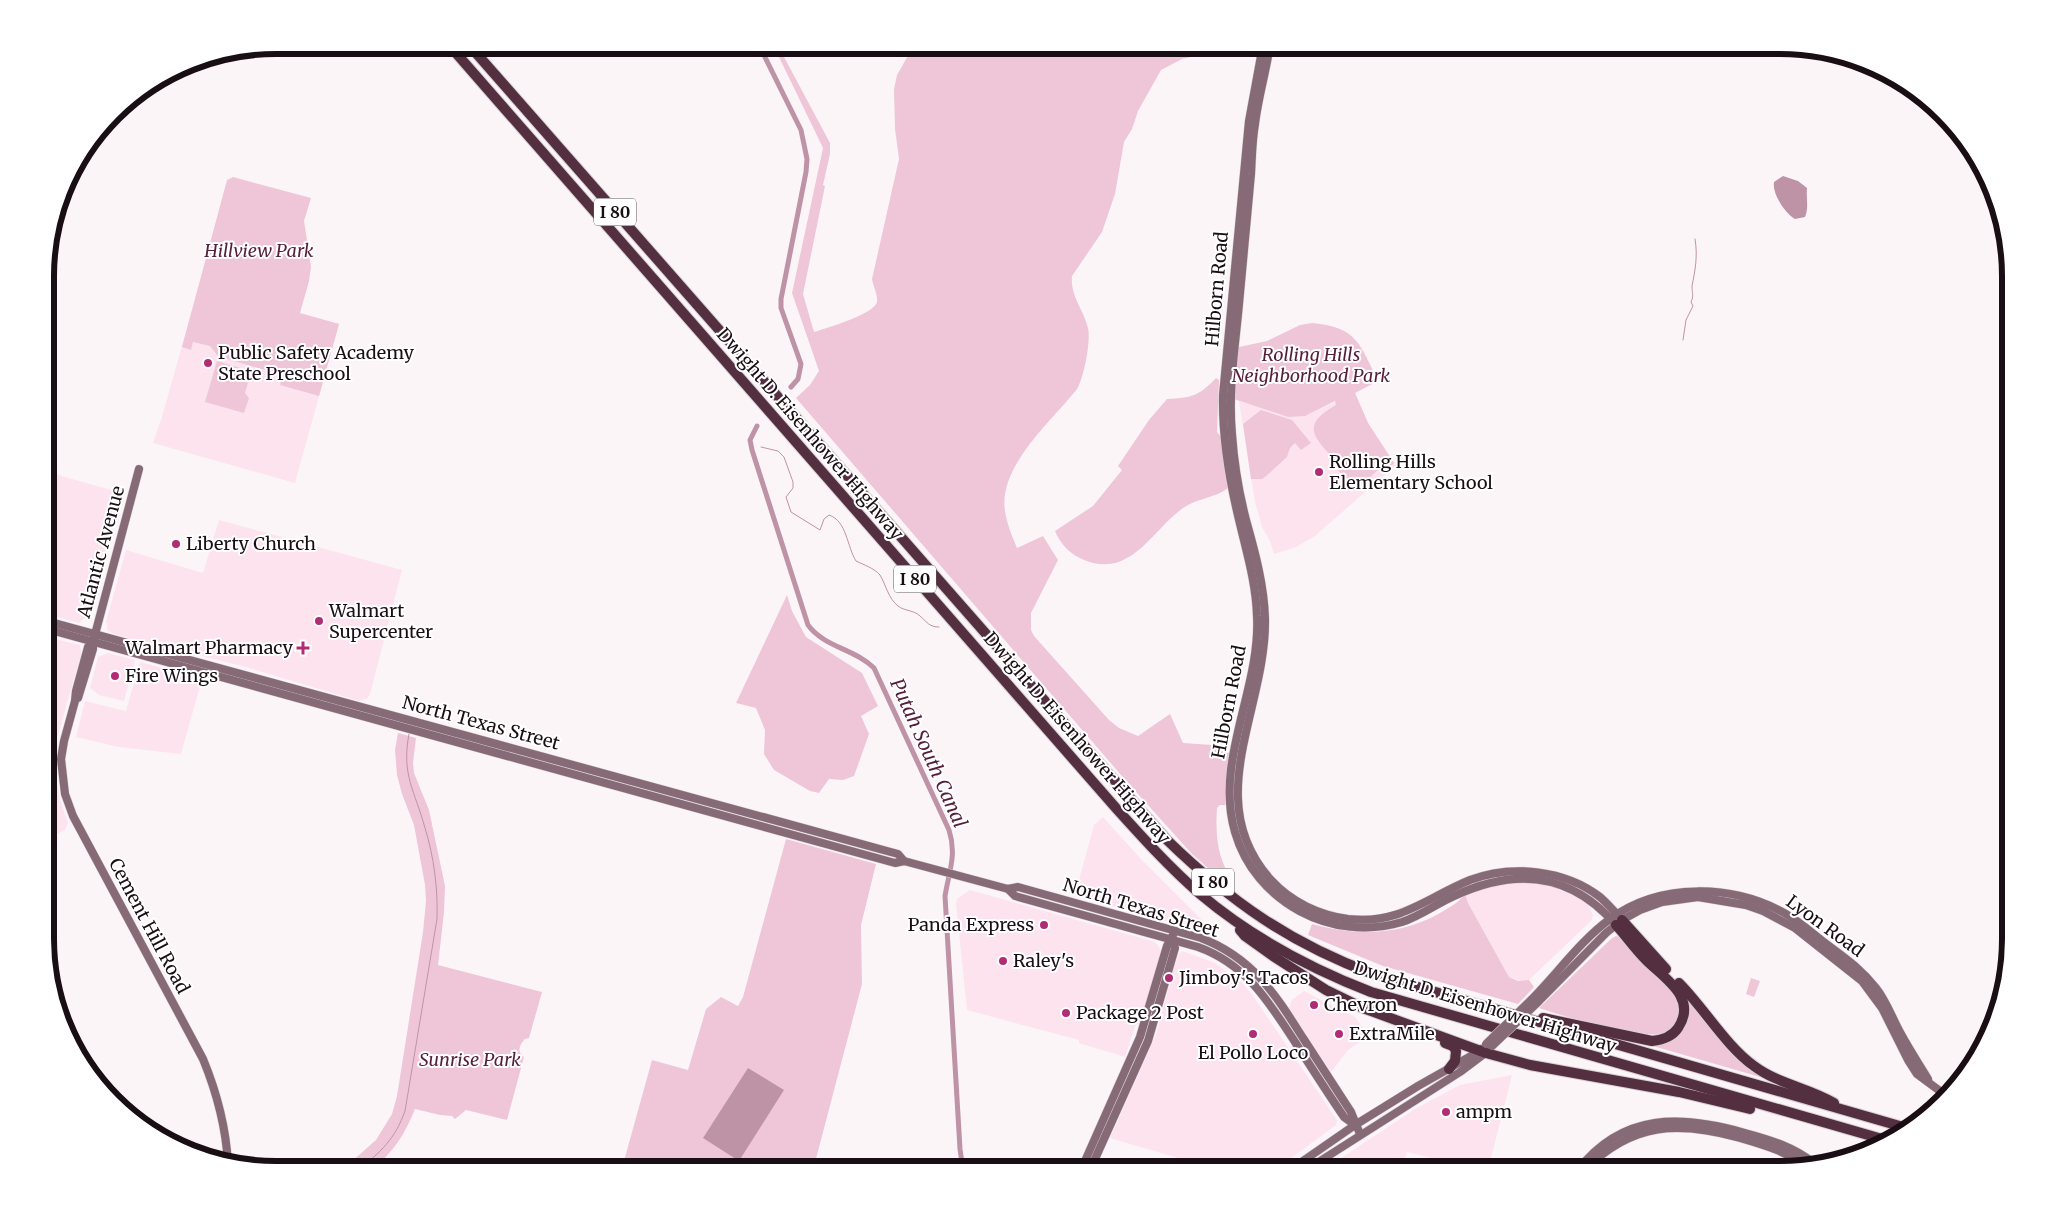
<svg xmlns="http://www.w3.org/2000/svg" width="2056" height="1215" font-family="Merriweather,serif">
  <rect width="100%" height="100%" fill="#fcf5f8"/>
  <!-- built -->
  <g fill="#fce3ed">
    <path d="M 199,285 L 339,324 L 295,483 L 153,443 L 162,417 Z"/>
    <path d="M 1355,393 L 1368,423 L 1396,465 L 1315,536 L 1296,547 L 1274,554 L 1270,541 L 1262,527 L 1255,502 L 1239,401 L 1288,417 L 1304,416 Z"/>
    <path d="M 47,472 L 122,493 L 89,614 L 79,623 L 47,614 Z"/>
    <path d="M 219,520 L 402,570 L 370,694 L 367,699 L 359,701 L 246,667 L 117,635 L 108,631 L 106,622 L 126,550 L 203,573 Z"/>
    <path d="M 47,637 L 80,645 L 81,654 L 56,742 L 53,762 L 60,800 L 68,823 L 65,830 L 47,839 Z"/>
    <path d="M 108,653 L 135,660 L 124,701 L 99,695 L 90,688 L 98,657 Z"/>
    <path d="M 140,662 L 202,679 L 181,754 L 119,747 L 76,737 L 85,701 L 126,711 Z"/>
    <path d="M 1103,817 L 1141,859 L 1206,924 L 1204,932 L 1075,895 L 1094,825 Z"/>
    <path d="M 1527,881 L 1560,888 L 1578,896 L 1591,904 L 1589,906 L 1593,915 L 1591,921 L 1529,980 L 1524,982 L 1509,977 L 1468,903 L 1465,894 L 1487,886 Z"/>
    <path d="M 970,890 L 1155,942 L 1161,950 L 1142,1026 L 1136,1024 L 1125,1057 L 1079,1043 L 1079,1040 L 967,1010 L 956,904 L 957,899 Z"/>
    <path d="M 1182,951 L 1215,963 L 1241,982 L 1251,993 L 1337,1120 L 1336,1125 L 1275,1170 L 1219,1170 L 1110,1138 L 1156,1035 L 1174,968 L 1179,954 Z"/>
    <path d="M 1304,991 L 1355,1017 L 1369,1036 L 1348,1050 L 1331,1072 L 1289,1008 L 1292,1000 Z"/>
    <path d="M 1512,1075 L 1488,1170 L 1480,1170 L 1407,1152 L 1402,1170 L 1323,1170 L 1415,1109 L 1460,1085 Z"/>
  </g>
  <!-- green -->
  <g fill="#efc6d7">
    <path d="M 914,45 L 1257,45 L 1256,53 L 1233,48 L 1221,50 L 1182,59 L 1161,70 L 1138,111 L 1132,129 L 1124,142 L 1115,194 L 1102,232 L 1072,276 C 1070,296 1084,310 1088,328 C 1091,341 1084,377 1077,389 C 1052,421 998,466 1005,511 C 1007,524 1012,536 1017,548 L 1043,536 L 1058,560 L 1031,613 L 1031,630 L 1034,636 L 1109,720 L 1119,728 L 1138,736 L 1170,714 L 1183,743 L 1212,745 L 1221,751 L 1229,753 L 1225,805 L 1220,805 L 1217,808 C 1216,825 1216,841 1221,857 C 1224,867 1229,874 1231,884 L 1217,876 L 1191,853 L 1121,775 L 796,398 L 810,385 L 819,371 L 792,293 L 823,148 L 779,57 L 783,55 L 830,143 L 830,154 L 823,185 L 825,186 L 803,294 L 814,332 C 827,328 874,314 877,302 C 878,295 873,286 872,279 L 899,159 L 895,129 L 894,89 L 897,75 Z"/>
    <path d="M 233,177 L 311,198 L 304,221 L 311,267 L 309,281 L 300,313 L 339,324 L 319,396 L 280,385 L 282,375 L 224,358 L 217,355 L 210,346 L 193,342 L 191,350 L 182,347 L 227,180 Z"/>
    <path d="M 1312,323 C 1357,327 1360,344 1378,381 L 1355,393 L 1368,423 L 1394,463 L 1389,468 L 1383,467 L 1379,469 L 1355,491 L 1338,470 L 1340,466 C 1318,440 1296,427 1336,405 L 1335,401 L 1305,416 L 1288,417 L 1234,399 L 1237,350 L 1239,347 L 1267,341 L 1300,325 Z"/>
    <path d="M 217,361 L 247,370 L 244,381 L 248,383 L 245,393 L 249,398 L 244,413 L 205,402 Z"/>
    <path d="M 1216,378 L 1219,380 L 1217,432 L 1221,437 L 1228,488 C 1216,498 1197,498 1183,508 C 1152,530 1131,579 1084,560 C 1071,555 1060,544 1055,531 L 1093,506 L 1122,470 L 1118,466 L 1149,420 L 1167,399 C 1191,398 1199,396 1216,378 Z"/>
    <path d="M 1261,410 L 1292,420 L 1311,443 L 1301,450 L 1295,443 L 1290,448 L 1287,457 L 1265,477 L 1262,479 L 1251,479 L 1243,424 Z"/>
    <path d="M 787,595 L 792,611 L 806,637 L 862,673 L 878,706 L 861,716 L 869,734 L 854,776 L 843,780 L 829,779 L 819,793 L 810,791 L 774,770 L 764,754 L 765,730 L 756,708 L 736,703 Z"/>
    <path d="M 398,733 L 416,738 L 413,763 L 414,773 L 429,810 L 445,886 L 444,912 L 438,965 L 542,992 L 529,1038 L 525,1039 C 520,1044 516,1052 524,1057 L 507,1120 L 466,1110 L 455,1119 L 452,1116 L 440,1115 L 415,1109 C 404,1136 394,1151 372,1170 L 342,1170 L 376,1140 L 392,1114 L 397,1096 L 423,932 L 426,901 L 425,885 L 414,825 L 402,794 L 397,775 L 395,750 Z"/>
    <path d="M 786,839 L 876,864 L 861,925 L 862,984 L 813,1170 L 627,1170 L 624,1161 L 652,1060 L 688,1070 L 706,1009 L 721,997 L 738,1006 L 743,997 Z"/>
    <path d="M 1465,894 L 1468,903 L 1509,977 L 1518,981 L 1529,980 L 1534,987 L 1518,1004 L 1383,966 L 1308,935 L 1312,924 C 1356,936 1400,936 1440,913 C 1450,907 1458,903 1465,894 Z"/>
    <path d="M 1616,936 L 1621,938 L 1626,946 L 1678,994 L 1680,1014 C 1676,1022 1672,1030 1662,1033 C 1640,1040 1563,1016 1539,1008 L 1611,939 Z"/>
    <path d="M 1751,978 L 1760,981 L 1754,997 L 1746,994 Z"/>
    <path d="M 1685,993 L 1774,1081 L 1646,1044 L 1679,1032 Z"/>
  </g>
  <!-- water -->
  <g fill="#bf93a6">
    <path d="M 1783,176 L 1798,181 L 1807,188 C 1806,198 1809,208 1805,217 L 1795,219 C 1785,213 1772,194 1774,182 Z"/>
    <path d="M 748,1068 L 784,1090 L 739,1161 L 703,1138 Z"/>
  </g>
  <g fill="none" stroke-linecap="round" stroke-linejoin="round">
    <!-- stream -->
    <g stroke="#bf93a6" stroke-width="1">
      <path d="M 1683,340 L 1686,320 L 1693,306 L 1691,302 C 1694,296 1692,293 1692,286 C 1695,271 1698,256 1695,239"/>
      <path d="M 761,447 L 778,451 L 784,457 L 793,482 L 793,488 L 786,497 L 791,512 L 820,530 L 824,519 L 829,515 C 847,521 847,547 856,561 C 864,565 874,568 880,575 C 886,585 888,598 898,606 C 904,611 914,610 920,616 C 927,622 929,627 939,627"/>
      <path d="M 358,1170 C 381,1152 395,1139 405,1111 L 437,919 C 438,889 434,857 425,828 C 415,791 401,775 409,734"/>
    </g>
    <!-- canal -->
    <g stroke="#bf93a6" stroke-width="5">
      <path d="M 759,45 L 801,130 L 807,159 L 806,172 L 781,299 L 781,308 L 801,364 L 798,379 L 791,387"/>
      <path d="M 757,426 L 750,440 L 752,450 L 808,625 C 824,647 855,649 874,668 L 949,830 C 957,855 949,871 945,896 L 960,1149 L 963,1170"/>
    </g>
    <defs>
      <g id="secondary">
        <path d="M 1263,45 L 1249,121 L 1223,395 C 1222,440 1230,484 1241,528 C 1248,557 1256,585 1257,616 C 1261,688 1214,761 1235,832 C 1255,902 1332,943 1402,922 C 1420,916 1436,904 1454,896 C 1514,868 1571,872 1616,925"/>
        <path d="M 1270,45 C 1266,72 1258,98 1255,124 C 1252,141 1252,157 1251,174 C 1247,217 1243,261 1239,304 C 1235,348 1228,390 1232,434 C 1234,463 1239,493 1246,520 C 1255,552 1264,585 1265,618 C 1267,709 1199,800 1271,880 C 1291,902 1319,915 1348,919 C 1400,925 1426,898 1470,880 C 1512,864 1565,870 1600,897 C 1608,904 1615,912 1622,920"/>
        <path d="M 47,621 L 898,854 L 904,861"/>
        <path d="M 47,629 L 895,863 L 904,861 L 1008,889 L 1018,887 L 1201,938 C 1253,958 1275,994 1303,1038 C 1319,1063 1335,1087 1351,1112 L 1360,1134"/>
        <path d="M 93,642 L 88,647 L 76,691 L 75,701 L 64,741 L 61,759 L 65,794 L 73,816 L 203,1059 C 217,1093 226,1127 228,1164"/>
        <path d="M 78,698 L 93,649 L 93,642 L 139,469"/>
        <path d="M 1008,889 L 1015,896 L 1198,947 C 1246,964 1269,1002 1295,1042 C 1311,1067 1327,1092 1344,1117 L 1355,1125"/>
        <path d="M 1531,1000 C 1557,974 1580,941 1610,919 C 1660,882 1733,884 1786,914 C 1800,922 1812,933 1825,943 C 1845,958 1859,967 1876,988 C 1887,1002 1892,1018 1901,1034 C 1909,1049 1919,1064 1928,1079"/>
        <path d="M 1538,1002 L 1606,933 L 1622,920 L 1640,910 L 1662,902 L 1698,897 L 1746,905 L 1763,911 L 1795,928 L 1862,981 L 1882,1008 L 1908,1060 L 1917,1074 L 1948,1097"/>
        <path d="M 1081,1170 L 1140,1037 L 1167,946 L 1173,935"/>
        <path d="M 1090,1170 L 1148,1041 L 1175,948 L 1172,939"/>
        <path d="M 1290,1170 L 1355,1125 L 1418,1086 L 1471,1056 L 1481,1049"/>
        <path d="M 1306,1170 L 1460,1072 L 1488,1051"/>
        <path d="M 1578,1170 C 1623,1112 1682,1115 1745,1133 C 1771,1140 1794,1147 1815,1164"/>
        <path d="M 1585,1170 C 1632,1122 1679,1121 1740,1138 C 1764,1145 1787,1152 1807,1166"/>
      </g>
      <g id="highway">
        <path d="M 449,45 L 1115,807 C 1142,837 1169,867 1200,894 C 1251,937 1309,968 1371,992 L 1889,1141"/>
        <path d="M 469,45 L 1167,840 C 1231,902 1290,943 1373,974 L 1910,1129"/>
        <path d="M 1622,920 L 1666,969"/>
        <path d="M 1240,930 L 1245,936 L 1273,956 L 1326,990 L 1363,1008 L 1486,1053 L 1530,1065 L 1679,1092 L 1750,1109"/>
        <path d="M 1679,983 C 1704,1008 1726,1046 1754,1066 C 1778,1084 1809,1088 1834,1103"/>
        <path d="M 1543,1018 L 1652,1041 C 1662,1040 1672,1037 1678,1028 C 1698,998 1665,979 1646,960 C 1635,949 1626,936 1616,925"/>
        <path d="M 1445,1043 L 1453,1046 L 1456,1051 L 1455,1061 L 1449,1069"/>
      </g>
    </defs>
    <!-- secondary casing -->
    <use href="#secondary" stroke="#d8d0d3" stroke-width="9"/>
    <!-- highway casing -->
    <use href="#highway" stroke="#d8d0d3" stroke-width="12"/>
    <!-- secondary -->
    <use href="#secondary" stroke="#866a76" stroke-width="8"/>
    <!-- highway -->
    <use href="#highway" stroke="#542f40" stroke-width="10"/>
    <defs>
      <g id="secondary-bridge">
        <path d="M 1486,1044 L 1531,1000"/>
        <path d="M 1492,1046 L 1538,1002"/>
      </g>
    </defs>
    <!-- secondary-bridge casing -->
    <use href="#secondary-bridge" stroke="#d8d0d3" stroke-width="9" stroke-linecap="butt"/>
    <!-- secondary-bridge -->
    <use href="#secondary-bridge" stroke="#866a76" stroke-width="8"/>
  </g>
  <!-- markers -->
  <g fill="#b02d75" stroke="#fff" stroke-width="2">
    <circle cx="208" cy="363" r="5"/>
    <circle cx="1319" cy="472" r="5"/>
    <circle cx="176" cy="544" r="5"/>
    <circle cx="319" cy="621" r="5"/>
    <path d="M300.5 640.5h5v5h5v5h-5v5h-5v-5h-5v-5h5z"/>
    <circle cx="115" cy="676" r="5"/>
    <circle cx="1044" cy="925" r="5"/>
    <circle cx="1003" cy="961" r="5"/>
    <circle cx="1169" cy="978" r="5"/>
    <circle cx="1314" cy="1005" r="5"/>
    <circle cx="1066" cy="1013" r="5"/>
    <circle cx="1253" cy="1034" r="5"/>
    <circle cx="1339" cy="1034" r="5"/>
    <circle cx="1446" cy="1112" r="5"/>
  </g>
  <g text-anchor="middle" stroke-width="4" stroke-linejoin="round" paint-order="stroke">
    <!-- shield labels -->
    <g fill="#fff" stroke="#5e565a" stroke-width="1">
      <rect x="594" y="198.5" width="42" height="27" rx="4"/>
      <rect x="894" y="565.5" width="42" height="27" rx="4"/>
      <rect x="1192" y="868.5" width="42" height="27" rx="4"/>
    </g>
    <g font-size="16" font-weight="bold" fill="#190e13">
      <text x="615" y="218">I 80</text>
      <text x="915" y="585">I 80</text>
      <text x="1213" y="888">I 80</text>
    </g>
    <!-- park labels -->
    <g font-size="18" font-style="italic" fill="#551e3a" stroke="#fff">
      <text x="259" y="257">Hillview Park</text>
      <text x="1311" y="361">Rolling Hills<tspan x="1311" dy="21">Neighborhood Park</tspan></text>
      <text x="470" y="1066">Sunrise Park</text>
    </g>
    <!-- street labels -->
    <g font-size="18" fill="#190e13" stroke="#fff">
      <text transform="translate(1217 289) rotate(-85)" y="6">Hilborn Road</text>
      <text transform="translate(810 434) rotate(49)" y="6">Dwight D. Eisenhower Highway</text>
      <text transform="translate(101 552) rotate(-75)" y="6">Atlantic Avenue</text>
      <text transform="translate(1229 702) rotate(-79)" y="6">Hilborn Road</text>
      <text transform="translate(481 723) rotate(15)" y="6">North Texas Street</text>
      <text transform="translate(1077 738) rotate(49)" y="6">Dwight D. Eisenhower Highway</text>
      <text transform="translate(1141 908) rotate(17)" y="6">North Texas Street</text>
      <text transform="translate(149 926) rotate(62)" y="6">Cement Hill Road</text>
      <text transform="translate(1825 926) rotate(36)" y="6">Lyon Road</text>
      <text transform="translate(1485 1007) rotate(17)" y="6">Dwight D. Eisenhower Highway</text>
    </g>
    <!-- poi labels -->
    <g font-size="18" fill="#190e13" stroke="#fff" text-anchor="start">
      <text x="218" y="359">Public Safety Academy<tspan x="218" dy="21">State Preschool</tspan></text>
      <text x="1329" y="468">Rolling Hills<tspan x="1329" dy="21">Elementary School</tspan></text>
      <text x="186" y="550">Liberty Church</text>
      <text x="329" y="617">Walmart<tspan x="329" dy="21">Supercenter</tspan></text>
      <text x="293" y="654" text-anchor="end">Walmart Pharmacy</text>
      <text x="125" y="682">Fire Wings</text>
      <text x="1034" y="931" text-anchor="end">Panda Express</text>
      <text x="1013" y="967">Raley's</text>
      <text x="1179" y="984">Jimboy's Tacos</text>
      <text x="1324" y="1011">Chevron</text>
      <text x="1076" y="1019">Package 2 Post</text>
      <text x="1349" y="1040">ExtraMile</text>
      <text x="1253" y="1059" text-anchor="middle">El Pollo Loco</text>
      <text x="1456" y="1118">ampm</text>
    </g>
    <!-- water labels -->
    <g font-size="19" font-style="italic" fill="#551e3a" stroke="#fff">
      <text transform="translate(929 753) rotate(66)" y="7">Putah South Canal</text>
    </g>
  </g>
  <!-- crop -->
  <path d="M0 0H2056V1215H0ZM276 54H1780A222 222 0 0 1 2002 276V939A222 222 0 0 1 1780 1161H276A222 222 0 0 1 54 939V276A222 222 0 0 1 276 54Z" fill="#fff" fill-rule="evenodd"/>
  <path fill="none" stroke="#190e13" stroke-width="6" d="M276 54H1780A222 222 0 0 1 2002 276V939A222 222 0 0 1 1780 1161H276A222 222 0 0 1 54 939V276A222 222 0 0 1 276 54Z"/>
</svg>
